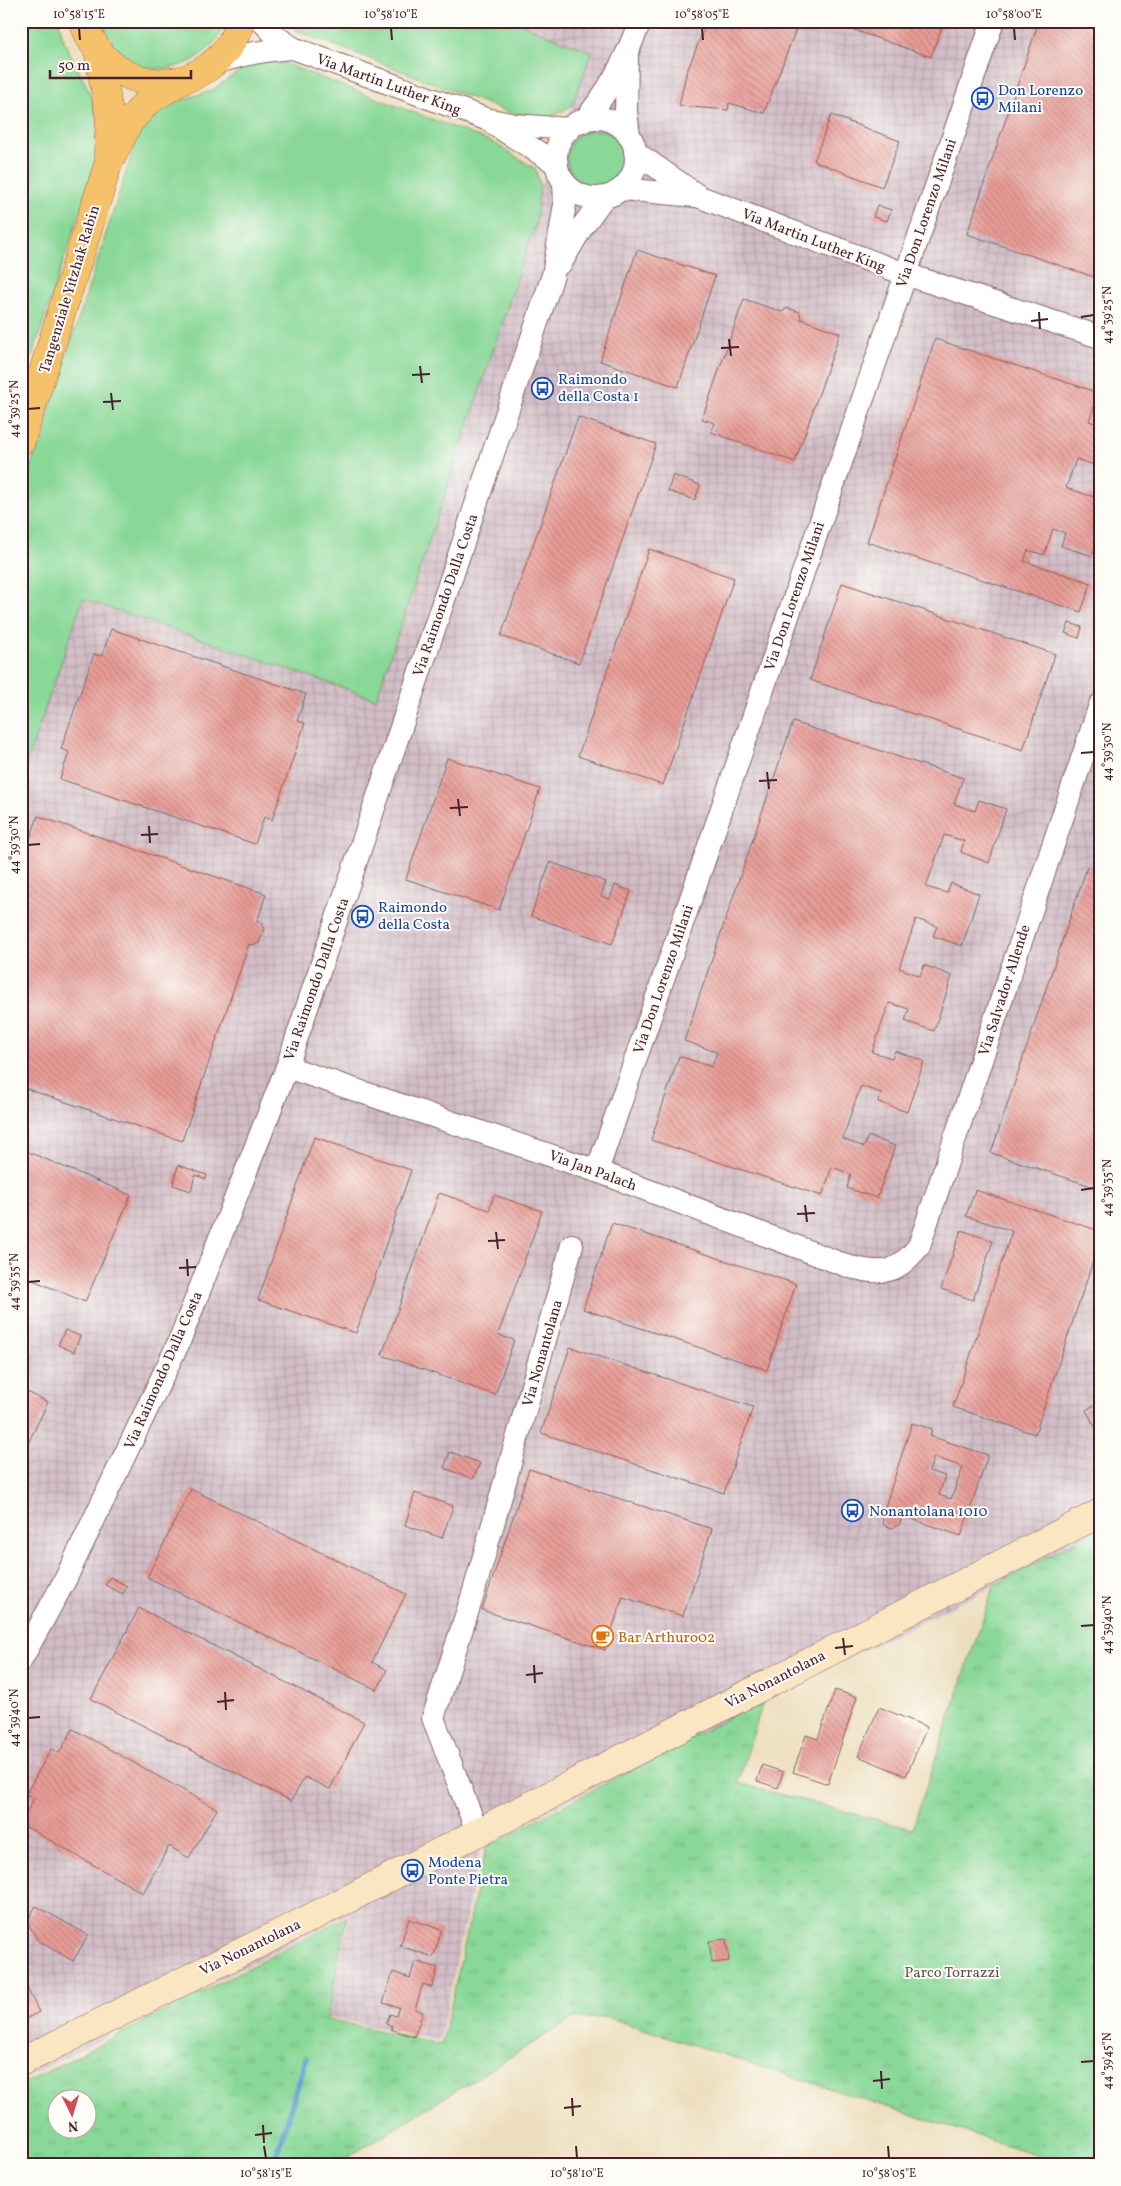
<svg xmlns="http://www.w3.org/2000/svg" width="1121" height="2186" font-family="Vollkorn,serif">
  <defs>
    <pattern id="industrial-grid" width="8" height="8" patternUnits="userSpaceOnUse" patternTransform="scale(1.25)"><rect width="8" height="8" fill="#d2bdc6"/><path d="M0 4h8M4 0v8" fill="none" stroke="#b6a2aa"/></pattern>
    <pattern id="park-tufts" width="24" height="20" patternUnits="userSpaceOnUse" patternTransform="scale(1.25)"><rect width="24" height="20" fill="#89d897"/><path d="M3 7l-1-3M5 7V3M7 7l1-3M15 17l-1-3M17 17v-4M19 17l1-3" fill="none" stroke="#78b982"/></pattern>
    <pattern id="building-back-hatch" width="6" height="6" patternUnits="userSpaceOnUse" patternTransform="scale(1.25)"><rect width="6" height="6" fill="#e89c96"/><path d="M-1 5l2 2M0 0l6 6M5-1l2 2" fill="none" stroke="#be7f7b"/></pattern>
  </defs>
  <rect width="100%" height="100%" fill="#fdfcf7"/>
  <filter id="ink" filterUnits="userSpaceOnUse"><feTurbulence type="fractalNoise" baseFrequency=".02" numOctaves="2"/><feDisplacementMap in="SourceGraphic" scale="10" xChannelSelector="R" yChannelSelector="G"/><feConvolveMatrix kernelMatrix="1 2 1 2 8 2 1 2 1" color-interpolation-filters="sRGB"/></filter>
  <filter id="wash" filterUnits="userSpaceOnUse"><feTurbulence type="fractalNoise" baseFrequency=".0096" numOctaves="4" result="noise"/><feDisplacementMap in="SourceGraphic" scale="20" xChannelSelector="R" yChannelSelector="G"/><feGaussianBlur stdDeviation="1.12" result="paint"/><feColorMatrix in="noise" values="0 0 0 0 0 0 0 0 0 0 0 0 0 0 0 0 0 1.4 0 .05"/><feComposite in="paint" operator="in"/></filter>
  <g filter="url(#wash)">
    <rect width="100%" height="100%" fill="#eddfbe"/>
    <!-- industrial -->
    <path fill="url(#industrial-grid)" d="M 512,21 L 1100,21 L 1100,1528 L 994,1586 L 764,1699 L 481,1846 L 440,2041 L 328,2017 L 350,1913 L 21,2080 L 21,779 L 83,599 L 376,699 L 536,222 L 540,187 L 592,52 Z"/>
    <!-- green -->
    <g fill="#89d897" stroke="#6a7c61">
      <path d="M 21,21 L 59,21 C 63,51 84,74 93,102 C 99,121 96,144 96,163 L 21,390 Z"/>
      <path d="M 96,21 L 225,21 C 214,63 159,82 124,58 C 120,55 114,52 111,48 C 105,41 101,30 96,21 Z"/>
      <path d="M 279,21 L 512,21 L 592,52 L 572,105 L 549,119 L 508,112 L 295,30 Z"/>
      <path d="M 255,60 L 283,63 L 492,142 L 536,169 L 540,187 L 536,222 L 376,699 L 83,599 L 21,779 L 21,497 L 137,138 L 149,114 L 163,105 L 211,91 Z"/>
      <circle cx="595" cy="158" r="28"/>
    </g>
    <!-- park -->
    <path fill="url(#park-tufts)" stroke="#6a7c61" fill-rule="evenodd" d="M 1100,1528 L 1100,2165 L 1069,2165 L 606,2017 L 572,2019 L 335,2165 L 21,2165 L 21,2085 L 347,1917 L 327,2019 L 442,2045 L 486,1847 L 764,1699 L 738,1783 L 912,1829 L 994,1586 ZM 58,2098 L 88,2098 L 88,2128 L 58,2128 Z"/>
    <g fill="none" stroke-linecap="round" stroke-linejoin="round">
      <!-- stream -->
      <path stroke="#619fd2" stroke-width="5.5" d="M 273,2165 L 306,2059"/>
    </g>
    <g id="blocks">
      <!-- building -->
      <g fill="url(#building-back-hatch)" fill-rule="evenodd">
        <path d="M 707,21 L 799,21 L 764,113 L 729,103 L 728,110 L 679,106 L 686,74 Z"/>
        <path d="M 841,21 L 944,21 L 931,57 L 840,25 Z"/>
        <path d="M 1039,21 L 1100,21 L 1100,279 L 967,234 Z"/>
        <path d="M 831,115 L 900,141 L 882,187 L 814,161 Z"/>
        <path d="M 877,205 L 891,210 L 887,221 L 873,217 Z"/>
        <path d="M 637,250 L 715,276 L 678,387 L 600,361 Z"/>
        <path d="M 744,299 L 782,312 L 787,308 L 800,312 L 801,319 L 840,333 L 795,462 L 711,432 L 715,423 L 702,419 Z"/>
        <path d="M 935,339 L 1099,393 L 1089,421 L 1100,425 L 1100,470 L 1096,469 L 1097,466 L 1076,459 L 1066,488 L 1100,499 L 1100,533 L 1092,556 L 1061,546 L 1065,533 L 1053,529 L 1044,555 L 1028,550 L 1024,561 L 1091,583 L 1081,612 L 867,542 Z"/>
        <path d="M 578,417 L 656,444 L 579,663 L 501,636 Z"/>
        <path d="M 673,475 L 700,485 L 695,500 L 668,491 Z"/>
        <path d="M 649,549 L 734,578 L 663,785 L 578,756 Z"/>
        <path d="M 842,583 L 1055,654 L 1023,750 L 810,680 Z"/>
        <path d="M 1069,623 L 1082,627 L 1079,638 L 1065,633 Z"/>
        <path d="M 111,629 L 306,694 L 297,721 L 305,723 L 288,773 L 272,820 L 264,817 L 255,844 L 60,779 L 69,752 L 61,749 L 77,702 L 94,654 L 102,656 Z"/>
        <path d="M 793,722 L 963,778 L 954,804 L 975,811 L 979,800 L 1006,809 L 989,863 L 961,852 L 964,841 L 944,835 L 926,887 L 947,893 L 951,883 L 979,894 L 962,946 L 933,936 L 937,926 L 916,919 L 899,968 L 920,976 L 924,965 L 952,976 L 934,1031 L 905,1021 L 909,1009 L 889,1003 L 872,1052 L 892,1058 L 895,1051 L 924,1061 L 907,1112 L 878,1102 L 881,1093 L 861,1086 L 851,1113 L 843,1139 L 864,1147 L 868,1136 L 895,1146 L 877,1198 L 847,1188 L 851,1174 L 832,1167 L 822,1196 L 651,1140 L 679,1056 L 712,1067 L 717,1052 L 684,1041 Z"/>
        <path d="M 447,758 L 540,789 L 499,910 L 406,879 Z"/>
        <path d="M 38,816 L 266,894 L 257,922 L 261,923 L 264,929 L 259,943 L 253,945 L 249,944 L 182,1141 L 21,1087 L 21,865 Z"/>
        <path d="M 550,862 L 606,882 L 601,896 L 610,899 L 615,885 L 631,891 L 612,944 L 531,916 Z"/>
        <path d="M 1087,867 L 1100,871 L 1100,1189 L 991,1153 Z"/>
        <path d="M 314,1137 L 411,1170 L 356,1333 L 258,1300 Z"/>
        <path d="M 21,1149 L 131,1195 L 85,1302 L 21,1275 Z"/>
        <path d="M 178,1165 L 207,1175 L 206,1179 L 195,1175 L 191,1191 L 173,1185 Z"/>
        <path d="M 975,1190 L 1100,1231 L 1100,1240 L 1035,1434 L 953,1407 L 1012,1231 L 966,1216 Z"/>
        <path d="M 439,1193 L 489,1210 L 494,1195 L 542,1211 L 498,1335 L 514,1340 L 495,1395 L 382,1355 Z"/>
        <path d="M 612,1223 L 796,1284 L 767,1370 L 583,1309 Z"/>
        <path d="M 961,1230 L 993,1241 L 973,1300 L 941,1289 Z"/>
        <path d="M 65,1330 L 80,1336 L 74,1352 L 58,1345 Z"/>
        <path d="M 570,1347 L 753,1407 L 724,1493 L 541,1433 Z"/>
        <path d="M 21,1389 L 48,1402 L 21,1458 Z"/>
        <path d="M 1100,1399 L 1100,1424 L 1095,1427 L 1086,1410 L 1096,1404 L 1095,1401 Z"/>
        <path d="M 912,1423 L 932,1429 L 930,1436 L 988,1455 L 961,1536 L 903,1516 L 899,1525 L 892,1528 L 885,1526 L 882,1521 L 884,1510 ZM 934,1457 L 963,1467 L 951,1499 L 939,1495 L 945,1476 L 929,1471 Z"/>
        <path d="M 450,1452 L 480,1463 L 473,1479 L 444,1468 Z"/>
        <path d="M 529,1469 L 712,1529 L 683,1616 L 623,1597 L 605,1650 L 482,1610 Z"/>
        <path d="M 191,1489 L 406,1594 L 372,1662 L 387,1670 L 377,1690 L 147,1577 Z"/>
        <path d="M 415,1493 L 453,1506 L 442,1538 L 405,1525 Z"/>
        <path d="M 110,1577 L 127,1586 L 123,1594 L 105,1585 Z"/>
        <path d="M 139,1608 L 364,1722 L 330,1789 L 305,1777 L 291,1801 L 91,1699 Z"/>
        <path d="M 835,1690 L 857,1697 L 828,1784 L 793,1772 L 806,1735 L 818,1739 Z"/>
        <path d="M 879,1707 L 927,1727 L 906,1776 L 858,1756 Z"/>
        <path d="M 73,1729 L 217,1809 L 189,1858 L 169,1846 L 143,1893 L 21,1824 L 34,1798 L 26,1794 L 51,1749 L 59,1753 Z"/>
        <path d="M 762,1765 L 783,1772 L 778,1788 L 757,1781 Z"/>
        <path d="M 36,1906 L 88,1935 L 73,1961 L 37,1940 L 27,1921 Z"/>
        <path d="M 409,1919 L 442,1930 L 433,1957 L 400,1946 Z"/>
        <path d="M 726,1939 L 729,1961 L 712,1963 L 709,1941 Z"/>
        <path d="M 415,1961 L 438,1968 L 432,1987 L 423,1984 L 415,2009 L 423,2012 L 414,2037 L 391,2029 L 392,2026 L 386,2024 L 390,2014 L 396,2016 L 399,2007 L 383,2003 L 393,1972 L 410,1978 Z"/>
        <path d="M 21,1976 L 39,2012 L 21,2021 Z"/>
      </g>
    </g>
  </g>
  <g filter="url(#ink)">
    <use href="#blocks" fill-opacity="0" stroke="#83625e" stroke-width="1"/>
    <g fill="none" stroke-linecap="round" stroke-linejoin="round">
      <defs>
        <g id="street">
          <path d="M 262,21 L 278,38 L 293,48 L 486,119 L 515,125 L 570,129"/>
          <path d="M 627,57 L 626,111 L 629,136"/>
          <path d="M 216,63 C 242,54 266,50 293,48"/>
          <circle cx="596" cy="158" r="40"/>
          <path d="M 584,121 C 610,90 626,59 640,21"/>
          <path d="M 495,125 L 557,164"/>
          <path d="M 635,152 L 700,197 L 905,274 L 1100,337"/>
          <path d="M 622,189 L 695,196"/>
          <path d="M 561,263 L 582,227 L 604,197"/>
          <path d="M 287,1067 L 597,1171 L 850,1267 C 885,1275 896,1274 919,1246 L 1100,705"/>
          <path d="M 597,1171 L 993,21"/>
          <path d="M 21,1660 L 65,1580 L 179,1342 L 287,1067 L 553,275 L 565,204 L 564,184"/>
          <path d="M 477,1831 L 433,1718 L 474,1591 L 572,1245"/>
        </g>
        <path id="secondary" d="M 21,2062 L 348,1899 L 1100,1513"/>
        <g id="primary">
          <path d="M 83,21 C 110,103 213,103 241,21"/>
          <path d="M 99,54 L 110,120 L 108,153"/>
          <path d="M 21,441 L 108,165 L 129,122 L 148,101 L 179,82"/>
        </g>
      </defs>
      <!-- street casing -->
      <use href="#street" stroke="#83625e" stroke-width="24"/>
      <!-- secondary casing -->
      <use href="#secondary" stroke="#83625e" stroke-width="29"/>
      <!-- primary casing -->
      <use href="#primary" stroke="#83625e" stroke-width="29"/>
      <!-- street -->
      <use href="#street" stroke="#fff" stroke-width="22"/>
      <!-- secondary -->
      <use href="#secondary" stroke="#fbe6c4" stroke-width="28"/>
      <!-- primary -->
      <use href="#primary" stroke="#f5c16b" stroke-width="28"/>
    </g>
  </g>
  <!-- ticks -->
  <path fill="none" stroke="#4a1f2b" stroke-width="2" d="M 79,28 L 80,40M 391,28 L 392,40M 702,28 L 703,40M 1014,28 L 1015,40M 1039,312 L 1040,329M 1081,317 L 1094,315M 1031,321 L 1048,319M 729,339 L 731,356M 721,348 L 739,347M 420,366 L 422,383M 412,375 L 430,374M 111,393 L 113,410M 103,402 L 121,401M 28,409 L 40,408M 1081,753 L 1094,752M 767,772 L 769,789M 759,781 L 777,780M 458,799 L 460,816M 450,808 L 468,807M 149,826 L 150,843M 141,835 L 158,834M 28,845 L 40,844M 1081,1190 L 1094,1188M 805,1205 L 807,1222M 797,1214 L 815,1213M 496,1232 L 498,1249M 488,1241 L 505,1240M 187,1259 L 188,1276M 179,1268 L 196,1267M 28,1282 L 40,1281M 1081,1626 L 1094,1625M 843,1638 L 845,1655M 835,1648 L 853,1646M 534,1665 L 535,1683M 526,1675 L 543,1673M 225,1692 L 226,1710M 217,1702 L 234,1700M 28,1718 L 40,1717M 1081,2062 L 1094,2061M 881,2071 L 882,2089M 873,2081 L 890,2079M 572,2098 L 573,2116M 564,2108 L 581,2106M 263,2125 L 264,2143M 255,2135 L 272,2133M 264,2146 L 266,2158M 576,2146 L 577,2158M 888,2146 L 889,2158"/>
  <!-- icons -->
  <defs>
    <symbol id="bus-ring" viewBox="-11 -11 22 22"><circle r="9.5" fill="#fdfcf7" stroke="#1a4fb4" stroke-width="1.5"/><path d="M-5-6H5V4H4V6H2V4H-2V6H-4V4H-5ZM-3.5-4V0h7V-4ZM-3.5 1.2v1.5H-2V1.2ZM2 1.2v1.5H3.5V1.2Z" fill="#1a4fb4"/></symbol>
    <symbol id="cafe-ring" viewBox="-11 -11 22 22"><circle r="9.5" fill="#fdfcf7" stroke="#e8710a" stroke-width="1.5"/><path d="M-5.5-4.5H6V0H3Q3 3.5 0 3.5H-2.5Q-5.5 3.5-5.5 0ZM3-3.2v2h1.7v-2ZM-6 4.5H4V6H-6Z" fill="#e8710a"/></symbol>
  </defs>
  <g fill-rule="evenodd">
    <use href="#bus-ring" x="970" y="86" width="25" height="25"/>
    <use href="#bus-ring" x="530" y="376" width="25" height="25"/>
    <use href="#bus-ring" x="350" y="904" width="25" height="25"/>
    <use href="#bus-ring" x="840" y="1498" width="25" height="25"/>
    <use href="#cafe-ring" x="590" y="1624" width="25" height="25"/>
    <use href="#bus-ring" x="400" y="1858" width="25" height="25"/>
  </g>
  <g text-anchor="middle" stroke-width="4" stroke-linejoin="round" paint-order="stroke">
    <!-- street labels -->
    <g font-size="15" fill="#4a1f2b" stroke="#fdfcf7">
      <text transform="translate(389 84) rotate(20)" y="5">Via Martin Luther King</text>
      <text transform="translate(926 213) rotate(-71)" y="5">Via Don Lorenzo Milani</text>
      <text transform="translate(814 240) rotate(21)" y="5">Via Martin Luther King</text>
      <text transform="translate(69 289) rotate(-73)" y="5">Tangenziale Yitzhak Rabin</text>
      <text transform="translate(445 595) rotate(-71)" y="5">Via Raimondo Dalla Costa</text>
      <text transform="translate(794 596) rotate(-71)" y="5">Via Don Lorenzo Milani</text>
      <text transform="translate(316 979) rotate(-71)" y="5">Via Raimondo Dalla Costa</text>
      <text transform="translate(663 979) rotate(-71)" y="5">Via Don Lorenzo Milani</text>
      <text transform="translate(1004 990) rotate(-72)" y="5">Via Salvador Allende</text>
      <text transform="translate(593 1170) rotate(20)" y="5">Via Jan Palach</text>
      <text transform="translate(542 1353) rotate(-74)" y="5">Via Nonantolana</text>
      <text transform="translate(163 1370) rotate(-66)" y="5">Via Raimondo Dalla Costa</text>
      <text transform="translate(775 1679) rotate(-27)" y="5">Via Nonantolana</text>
      <text transform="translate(250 1947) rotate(-26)" y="5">Via Nonantolana</text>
    </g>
    <!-- transit labels -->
    <g font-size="15" fill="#164399" stroke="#fdfcf7" text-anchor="start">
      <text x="998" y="95">Don Lorenzo<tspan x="998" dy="17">Milani</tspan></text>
      <text x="558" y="384">Raimondo<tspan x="558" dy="17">della Costa 1</tspan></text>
      <text x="378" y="912">Raimondo<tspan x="378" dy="17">della Costa</tspan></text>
      <text x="869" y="1516">Nonantolana 1010</text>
      <text x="428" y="1867">Modena<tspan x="428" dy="17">Ponte Pietra</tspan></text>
    </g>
    <!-- food labels -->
    <g font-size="15" fill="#c56008" stroke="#fdfcf7" text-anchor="start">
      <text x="618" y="1642">Bar Arthuro02</text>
    </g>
    <!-- park labels -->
    <g font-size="15" fill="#5d564b" stroke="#fdfcf7">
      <text x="952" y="1977">Parco Torrazzi</text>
    </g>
  </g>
  <!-- margin -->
  <rect width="1121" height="2186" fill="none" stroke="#fdfcf7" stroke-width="55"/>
  <!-- north arrow -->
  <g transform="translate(72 2114) rotate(175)"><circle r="24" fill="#fdfcf7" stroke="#b5a4a5"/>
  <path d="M0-4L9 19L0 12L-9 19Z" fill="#d1495b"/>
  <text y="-8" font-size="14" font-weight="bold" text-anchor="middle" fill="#4a1f2b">N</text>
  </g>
  <!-- scale -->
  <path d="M50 70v8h141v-8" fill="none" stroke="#4a1f2b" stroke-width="2.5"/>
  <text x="58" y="70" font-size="15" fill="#4a1f2b" stroke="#fdfcf7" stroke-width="4" paint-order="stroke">50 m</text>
  <rect x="28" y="28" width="1066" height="2130" fill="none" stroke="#4a1f2b" stroke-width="2"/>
  <g font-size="12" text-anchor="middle" fill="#4a1f2b">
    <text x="79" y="18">10°58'15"E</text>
    <text x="391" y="18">10°58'10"E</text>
    <text x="702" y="18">10°58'05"E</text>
    <text x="1014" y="18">10°58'00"E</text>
    <text transform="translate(1107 315) rotate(-90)" y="4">44°39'25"N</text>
    <text transform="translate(14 409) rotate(-90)" y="4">44°39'25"N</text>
    <text transform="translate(1107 752) rotate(-90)" y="4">44°39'30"N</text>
    <text transform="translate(14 845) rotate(-90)" y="4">44°39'30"N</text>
    <text transform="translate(1107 1188) rotate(-90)" y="4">44°39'35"N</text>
    <text transform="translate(14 1282) rotate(-90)" y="4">44°39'35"N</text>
    <text transform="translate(1107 1625) rotate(-90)" y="4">44°39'40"N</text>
    <text transform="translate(14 1718) rotate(-90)" y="4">44°39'40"N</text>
    <text transform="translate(1107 2061) rotate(-90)" y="4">44°39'45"N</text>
    <text x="266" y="2177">10°58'15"E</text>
    <text x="577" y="2177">10°58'10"E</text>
    <text x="889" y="2177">10°58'05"E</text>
  </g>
</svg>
